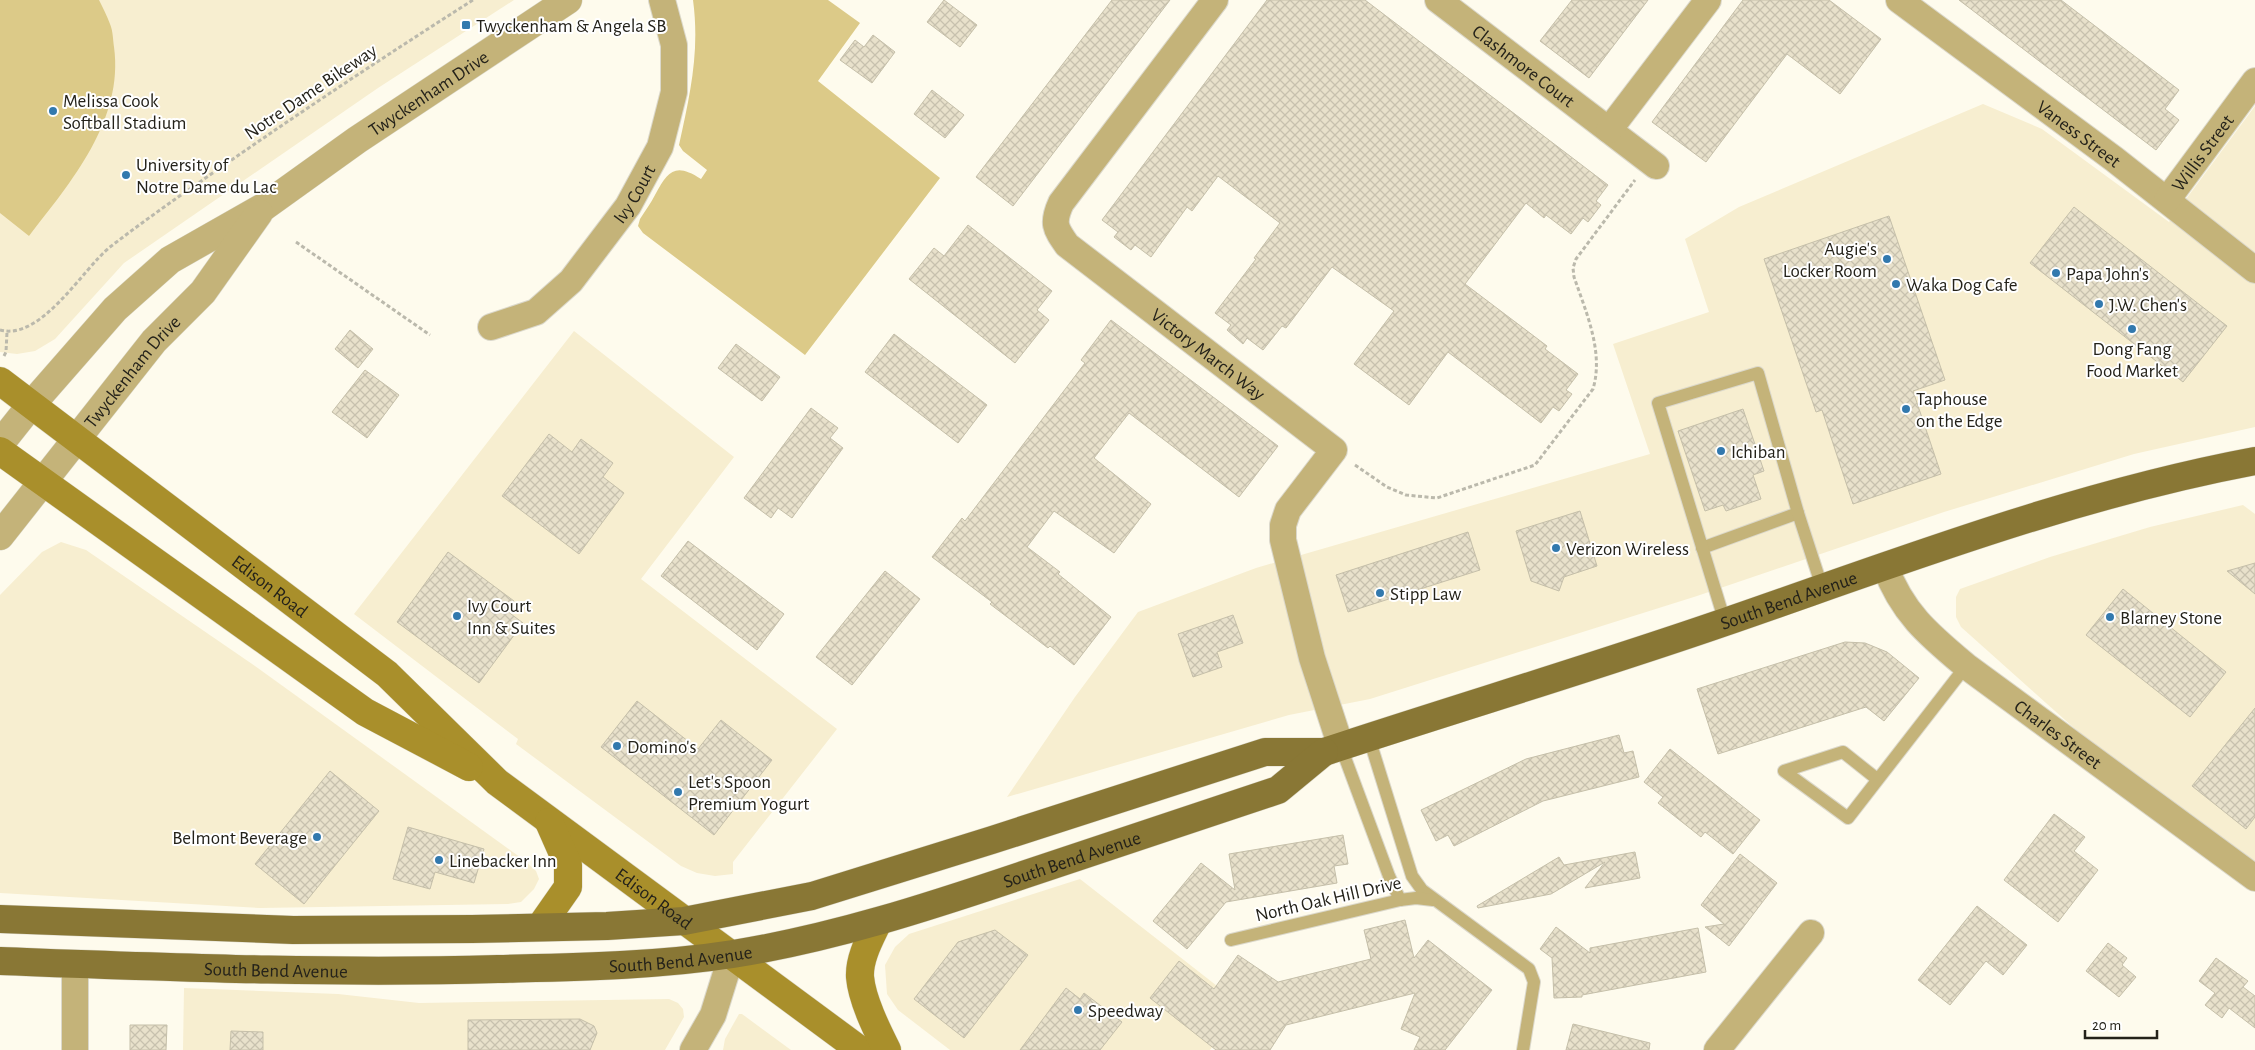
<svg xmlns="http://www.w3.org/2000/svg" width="2255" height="1050" font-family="'Alegreya Sans',sans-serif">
  <defs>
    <pattern id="building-cross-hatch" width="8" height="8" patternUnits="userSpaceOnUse" patternTransform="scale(1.25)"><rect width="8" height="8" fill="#e8e1cb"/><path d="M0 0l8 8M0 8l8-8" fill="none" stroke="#c7c1ae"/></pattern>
  </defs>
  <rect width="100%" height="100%" fill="#fefbed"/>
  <!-- built -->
  <g fill="#f7eed0">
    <path d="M 0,0 L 514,0 L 378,88 L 124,263 L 55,339 L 35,351 L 17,354 L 0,352 Z"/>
    <path d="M 1983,104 L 2042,129 L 2169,222 L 2255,106 L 2255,427 L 2134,454 L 1944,512 L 1697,596 L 1370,699 L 1289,715 L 1007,797 L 1075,697 L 1138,612 L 1256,568 L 1650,454 L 1613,344 L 1709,312 L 1685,239 L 1739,207 Z"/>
    <path d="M 574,331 L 734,457 L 641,579 L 837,729 L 733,862 L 733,874 L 715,876 L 697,873 L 681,866 L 516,744 L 518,739 L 354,614 Z"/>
    <path d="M 2243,505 L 2255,514 L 2255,863 L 2092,744 L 1961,627 L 1956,617 L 1956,597 L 1960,589 L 2050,557 L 2150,527 Z"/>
    <path d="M 61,542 L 86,550 L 255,666 L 524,860 L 536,871 L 539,879 L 534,889 L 521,902 L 508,904 L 260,908 L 0,893 L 0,595 L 42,552 Z"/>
    <path d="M 1080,879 L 1244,1007 L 1210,1050 L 950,1050 L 898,1010 L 887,994 L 885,965 L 895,947 L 909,934 Z"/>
    <path d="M 184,988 L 338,994 L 419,1003 L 669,999 L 678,1003 L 683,1009 L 684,1017 L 665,1050 L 183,1050 Z"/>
    <path d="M 739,1014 L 742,1014 L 791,1050 L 723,1050 L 725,1039 Z"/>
  </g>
  <!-- grass -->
  <g fill="#dcca88">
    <path d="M 0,0 L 99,0 C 103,8 107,16 110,24 C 113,31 113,40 114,47 C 124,120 71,182 29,236 L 0,213 Z"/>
    <path d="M 693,0 L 828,0 L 860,23 L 818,81 L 940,178 L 805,355 L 643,233 L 638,226 L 640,219 C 645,211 651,203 655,195 C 668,171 675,162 701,179 L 707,170 L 683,151 L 679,145 C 690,95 700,51 693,0 Z"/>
  </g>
  <!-- building -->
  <g fill="url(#building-cross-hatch)" stroke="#c5bfa9">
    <path d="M 944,0 L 977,25 L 960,47 L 927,22 Z"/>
    <path d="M 1112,0 L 1170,0 L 1013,206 L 976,177 Z"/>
    <path d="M 1267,0 L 1365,0 L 1608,185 L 1596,201 L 1601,205 L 1588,222 L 1583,218 L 1571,234 L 1546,215 L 1544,218 L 1526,203 L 1465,284 L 1547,346 L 1545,349 L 1578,374 L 1566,390 L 1572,394 L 1559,411 L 1553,407 L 1541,423 L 1448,352 L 1409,405 L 1354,364 L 1394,311 L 1332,267 L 1286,328 L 1282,326 L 1263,350 L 1247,338 L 1243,344 L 1227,330 L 1231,325 L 1215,313 L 1256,259 L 1254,258 L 1280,223 L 1218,176 L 1192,211 L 1187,207 L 1151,257 L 1135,245 L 1131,250 L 1114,237 L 1118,232 L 1102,220 Z"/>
    <path d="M 1572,0 L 1648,0 L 1589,78 L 1540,41 Z"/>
    <path d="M 1743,0 L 1829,0 L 1881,39 L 1840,94 L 1787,54 L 1706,162 L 1652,122 Z"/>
    <path d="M 1959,0 L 2061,0 L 2179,90 L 2165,109 L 2179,120 L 2156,150 Z"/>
    <path d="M 873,35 L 895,52 L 872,83 L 840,60 L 855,40 L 864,47 Z"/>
    <path d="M 932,90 L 964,115 L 945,138 L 914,114 Z"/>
    <path d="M 2074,207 L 2227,326 L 2183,382 L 2030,263 Z"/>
    <path d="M 1889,216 L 1945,380 L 1913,391 L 1941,474 L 1853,504 L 1822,410 L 1816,412 L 1764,259 Z"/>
    <path d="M 968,225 L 1052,291 L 1037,310 L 1049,320 L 1015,363 L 909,279 L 934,248 L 944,256 Z"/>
    <path d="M 1111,320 L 1278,446 L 1239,497 L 1129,413 L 1094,458 L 1151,504 L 1114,553 L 1054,511 L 1027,547 L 1060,572 L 1058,574 L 1111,617 L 1074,665 L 1050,646 L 1048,648 L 990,604 L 992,602 L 932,557 L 962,518 L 965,521 L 1085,363 L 1081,360 Z"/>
    <path d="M 350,330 L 373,349 L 358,368 L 335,349 Z"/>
    <path d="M 894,334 L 987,405 L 958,443 L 865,372 Z"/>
    <path d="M 736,344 L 780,377 L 762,401 L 718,368 Z"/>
    <path d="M 365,370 L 399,395 L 367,438 L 332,412 Z"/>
    <path d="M 811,408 L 838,428 L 830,438 L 843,448 L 792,518 L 778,508 L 771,518 L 744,498 Z"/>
    <path d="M 1743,409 L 1764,471 L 1753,475 L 1761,499 L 1726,511 L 1723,505 L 1705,511 L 1678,431 Z"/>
    <path d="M 549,434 L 572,452 L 581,439 L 613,463 L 603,477 L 624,493 L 579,554 L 502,496 Z"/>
    <path d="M 1580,511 L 1597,566 L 1564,577 L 1559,591 L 1531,581 L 1516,531 Z"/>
    <path d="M 1468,532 L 1480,570 L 1348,612 L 1336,575 Z"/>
    <path d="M 688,541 L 784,614 L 757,650 L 661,576 Z"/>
    <path d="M 448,552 L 514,601 L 507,611 L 523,623 L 479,683 L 397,622 Z"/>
    <path d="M 2255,563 L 2255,594 L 2227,571 Z"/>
    <path d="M 885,571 L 920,599 L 852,685 L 816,657 Z"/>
    <path d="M 2123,589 L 2226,672 L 2190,717 L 2086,635 Z"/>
    <path d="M 1233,615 L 1243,643 L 1217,652 L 1222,667 L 1193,677 L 1178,634 Z"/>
    <path d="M 1845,642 L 1865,643 L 1887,652 L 1919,678 L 1884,721 L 1866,707 L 1718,754 L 1697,689 Z"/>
    <path d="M 637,701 L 698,749 L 721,720 L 772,760 L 714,835 L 601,747 Z"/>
    <path d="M 2255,708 L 2255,817 L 2246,829 L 2192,786 Z"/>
    <path d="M 1619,735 L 1624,753 L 1633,751 L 1639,777 L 1543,801 L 1454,846 L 1448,835 L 1436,841 L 1421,810 L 1526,759 Z"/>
    <path d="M 1670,749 L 1760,820 L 1733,854 L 1705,832 L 1701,837 L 1658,803 L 1663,797 L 1644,782 Z"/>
    <path d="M 330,771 L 379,811 L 304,904 L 255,864 Z"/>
    <path d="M 2054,814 L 2085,837 L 2074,851 L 2098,870 L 2058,922 L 2004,880 Z"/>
    <path d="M 408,827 L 484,849 L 474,883 L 435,872 L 430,889 L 393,879 Z"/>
    <path d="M 1343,835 L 1348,864 L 1334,866 L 1337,883 L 1226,902 L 1187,949 L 1153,921 L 1201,863 L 1235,890 L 1229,854 Z"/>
    <path d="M 1635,852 L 1640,878 L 1585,888 L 1605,862 L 1551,894 L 1478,908 L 1477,906 L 1559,857 L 1564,865 Z"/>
    <path d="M 1740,854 L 1777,883 L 1729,946 L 1705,927 L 1724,924 L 1701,905 Z"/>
    <path d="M 1977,906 L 2027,945 L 2003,975 L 1986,961 L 1950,1005 L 1918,980 Z"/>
    <path d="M 1405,920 L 1414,958 L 1428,940 L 1492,990 L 1445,1050 L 1414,1050 L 1420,1037 L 1401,1029 L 1415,993 L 1286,1025 L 1270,1050 L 1216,1050 L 1150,998 L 1179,961 L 1214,989 L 1238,955 L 1278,982 L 1371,959 L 1364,930 Z"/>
    <path d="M 1556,927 L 1590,953 L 1590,948 L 1698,928 L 1706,972 L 1582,995 L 1582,997 L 1554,998 L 1552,958 L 1540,949 Z"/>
    <path d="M 995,930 L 1028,955 L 964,1038 L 914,999 L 958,942 Z"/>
    <path d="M 2108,943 L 2127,958 L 2122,965 L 2136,977 L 2119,997 L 2086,971 Z"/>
    <path d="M 2216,958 L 2248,981 L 2243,987 L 2255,996 L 2255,1028 L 2229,1008 L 2222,1018 L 2205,1005 L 2215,993 L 2199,981 Z"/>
    <path d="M 1066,988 L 1080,999 L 1084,993 L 1122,1022 L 1100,1050 L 1020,1050 Z"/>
    <path d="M 580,1019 L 594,1026 L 597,1033 L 590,1050 L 468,1050 L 468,1020 Z"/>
    <path d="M 1573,1024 L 1650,1043 L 1649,1050 L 1566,1050 Z"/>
    <path d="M 130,1025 L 167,1025 L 166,1050 L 130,1050 Z"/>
    <path d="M 231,1031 L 263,1032 L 263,1050 L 230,1050 Z"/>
  </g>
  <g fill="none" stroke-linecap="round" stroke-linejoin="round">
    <defs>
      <g id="service">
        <path d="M 1702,548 L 1798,513"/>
        <path d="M 1725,622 L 1658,403 L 1758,373 L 1798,513 L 1822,587"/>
        <path d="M 1369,738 L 1412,876 L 1422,890 L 1529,969 L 1534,982 L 1523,1050"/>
        <path d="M 1341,747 L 1389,876 L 1400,900"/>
        <path d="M 1877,779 L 1843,752 L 1784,771 L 1848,818 L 1966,666"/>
        <path d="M 1231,940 L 1400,900 L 1416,898 L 1433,900"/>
      </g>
      <g id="minor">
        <path id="s1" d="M 1215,0 L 1061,203 C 1052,223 1055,228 1067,245 L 1334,450 L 1288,510 L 1283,525 L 1283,540 L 1312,658 L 1341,747"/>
        <path id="s2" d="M 1438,0 L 1656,166"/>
        <path id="s3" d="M 1899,0 L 2114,159 L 2255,270"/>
        <path d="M 1609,130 L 1708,0"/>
        <path id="s4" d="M 2167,200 L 2255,81"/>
        <path id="s5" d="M 491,327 L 536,312 L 571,281 L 628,206 L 660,147 L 674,92 L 674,45 L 662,0"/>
        <path id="s6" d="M 1885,566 C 1902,613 1929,635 1966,666 L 2255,878"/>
        <path d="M 75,1050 L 75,964"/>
        <path d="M 693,1050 L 713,1015 L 732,954"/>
        <path d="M 1717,1050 L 1811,933"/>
      </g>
      <g id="tertiary">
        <path id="s7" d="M 0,444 L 31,405 L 115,309 L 170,260 L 265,206 L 357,140 L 568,0"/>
        <path id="s8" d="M 0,536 L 154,341 L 203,292 L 259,213"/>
      </g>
      <g id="secondary">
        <path id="s9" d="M 0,381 L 387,674 L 497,782 L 860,1050"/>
        <path d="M 0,451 L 365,712 L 469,767"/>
        <path d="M 878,922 C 870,939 859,958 860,977 C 862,1000 877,1030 887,1050"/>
        <path d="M 540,927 L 568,887 L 568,865 L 549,822"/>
      </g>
      <g id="primary">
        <path id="s10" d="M 0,919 L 293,930 L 472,929 L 607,926 L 684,921 L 812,896 L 992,840 L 1265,752 L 1324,752 C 1457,708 1592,668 1725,622 C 1899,562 2073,495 2255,461"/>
        <path id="s11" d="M 0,961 C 166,967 332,974 498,969 C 576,967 655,966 733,954 C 833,938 928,907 1023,875 C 1108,847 1193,818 1278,790 L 1324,752"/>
      </g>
    </defs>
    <!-- service casing -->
    <use href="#service" stroke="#dbd8cb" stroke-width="14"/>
    <!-- minor casing -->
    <use href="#minor" stroke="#dbd8cb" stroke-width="28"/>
    <!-- tertiary casing -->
    <use href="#tertiary" stroke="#dbd8cb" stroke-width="29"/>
    <!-- secondary casing -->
    <use href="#secondary" stroke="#dbd8cb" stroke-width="29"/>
    <!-- primary casing -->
    <use href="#primary" stroke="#dbd8cb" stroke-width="29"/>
    <!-- path -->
    <g stroke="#bbb9ac" stroke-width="3" stroke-dasharray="4 2.5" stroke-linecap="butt">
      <path d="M 296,242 L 430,335"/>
      <path d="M 0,330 C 41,341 82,270 110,247 C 154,213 200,182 246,150 C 320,99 396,49 473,0"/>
      <path d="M 4,356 L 6,352 L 7,332"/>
      <path d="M 1355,465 L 1387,487 L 1406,495 L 1437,498 L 1535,465 L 1593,389 C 1604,352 1586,312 1574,277 L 1573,268 L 1576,259 L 1635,180"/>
    </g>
    <!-- service -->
    <use href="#service" stroke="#c4b379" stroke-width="12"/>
    <!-- minor -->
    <use href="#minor" stroke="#c4b379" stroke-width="26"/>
    <!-- tertiary -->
    <use href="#tertiary" stroke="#c4b379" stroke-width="28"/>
    <!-- secondary -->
    <use href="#secondary" stroke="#a98f2b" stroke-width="28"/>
    <!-- primary -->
    <use href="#primary" stroke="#897735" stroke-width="28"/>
  </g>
  <!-- markers -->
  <g fill="#3279ae" stroke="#fff" stroke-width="2">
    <rect x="461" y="20" width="10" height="10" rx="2.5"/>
    <circle cx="53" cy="111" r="5"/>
    <circle cx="126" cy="175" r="5"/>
    <circle cx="1887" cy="259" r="5"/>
    <circle cx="2056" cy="273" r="5"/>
    <circle cx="1896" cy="284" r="5"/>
    <circle cx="2099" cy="304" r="5"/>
    <circle cx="2132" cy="329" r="5"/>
    <circle cx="1906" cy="409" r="5"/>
    <circle cx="1721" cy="451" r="5"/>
    <circle cx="1556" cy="548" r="5"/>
    <circle cx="1380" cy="593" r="5"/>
    <circle cx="457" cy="616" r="5"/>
    <circle cx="2110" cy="617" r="5"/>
    <circle cx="617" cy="746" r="5"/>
    <circle cx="678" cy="792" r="5"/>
    <circle cx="317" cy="837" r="5"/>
    <circle cx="439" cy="860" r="5"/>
    <circle cx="1078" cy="1010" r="5"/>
  </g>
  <g text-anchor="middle" stroke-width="4" stroke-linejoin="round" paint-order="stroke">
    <!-- poi labels -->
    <g font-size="19" fill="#24221a" stroke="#fff" text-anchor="start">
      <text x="476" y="32">Twyckenham &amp; Angela SB</text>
      <text x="63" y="107">Melissa Cook<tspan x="63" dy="22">Softball Stadium</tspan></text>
      <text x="136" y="171">University of<tspan x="136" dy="22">Notre Dame du Lac</tspan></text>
      <text x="1877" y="255" text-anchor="end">Augie's<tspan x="1877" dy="22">Locker Room</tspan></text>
      <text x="2066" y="280">Papa John's</text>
      <text x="1906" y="291">Waka Dog Cafe</text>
      <text x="2109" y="311">J.W. Chen's</text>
      <text x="2132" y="355" text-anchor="middle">Dong Fang<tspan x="2132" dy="22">Food Market</tspan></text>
      <text x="1916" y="405">Taphouse<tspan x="1916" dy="22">on the Edge</tspan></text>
      <text x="1731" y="458">Ichiban</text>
      <text x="1566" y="555">Verizon Wireless</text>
      <text x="1390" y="600">Stipp Law</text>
      <text x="467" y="612">Ivy Court<tspan x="467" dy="22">Inn &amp; Suites</tspan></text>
      <text x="2120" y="624">Blarney Stone</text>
      <text x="627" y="753">Domino's</text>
      <text x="688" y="788">Let's Spoon<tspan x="688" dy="22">Premium Yogurt</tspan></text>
      <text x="307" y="844" text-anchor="end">Belmont Beverage</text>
      <text x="449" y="867">Linebacker Inn</text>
      <text x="1088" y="1017">Speedway</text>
    </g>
    <!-- street labels -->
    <g font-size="19" fill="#24221a" stroke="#fff">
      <text dy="7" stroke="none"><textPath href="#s2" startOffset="108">Clashmore Court</textPath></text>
      <text transform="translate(310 91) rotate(-34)" y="7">Notre Dame Bikeway</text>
      <text dy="7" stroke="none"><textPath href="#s7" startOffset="559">Twyckenham Drive</textPath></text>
      <text dy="7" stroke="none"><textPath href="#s3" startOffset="224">Vaness Street</textPath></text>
      <text dy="7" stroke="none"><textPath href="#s4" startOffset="59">Willis Street</textPath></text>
      <text dy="7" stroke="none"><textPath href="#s5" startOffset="202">Ivy Court</textPath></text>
      <text dy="7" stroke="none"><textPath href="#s1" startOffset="479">Victory March Way</textPath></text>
      <text dy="7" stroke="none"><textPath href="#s8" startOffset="211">Twyckenham Drive</textPath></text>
      <text dy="7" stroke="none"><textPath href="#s9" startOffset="339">Edison Road</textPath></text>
      <text dy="7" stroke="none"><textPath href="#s10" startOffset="1838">South Bend Avenue</textPath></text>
      <text dy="7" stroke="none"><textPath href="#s6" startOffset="245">Charles Street</textPath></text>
      <text dy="7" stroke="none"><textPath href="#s11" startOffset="1086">South Bend Avenue</textPath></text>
      <text transform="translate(1328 898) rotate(-13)" y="7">North Oak Hill Drive</text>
      <text dy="7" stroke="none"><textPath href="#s9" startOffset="835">Edison Road</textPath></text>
      <text dy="7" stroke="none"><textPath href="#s11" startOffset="681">South Bend Avenue</textPath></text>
      <text dy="7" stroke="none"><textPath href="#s11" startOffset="276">South Bend Avenue</textPath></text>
    </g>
  </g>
  <!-- scale -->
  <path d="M2085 1030v8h72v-8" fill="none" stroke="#24221a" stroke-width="2.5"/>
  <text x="2092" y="1030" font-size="15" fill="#24221a" stroke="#ffffff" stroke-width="4" paint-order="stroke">20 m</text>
</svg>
